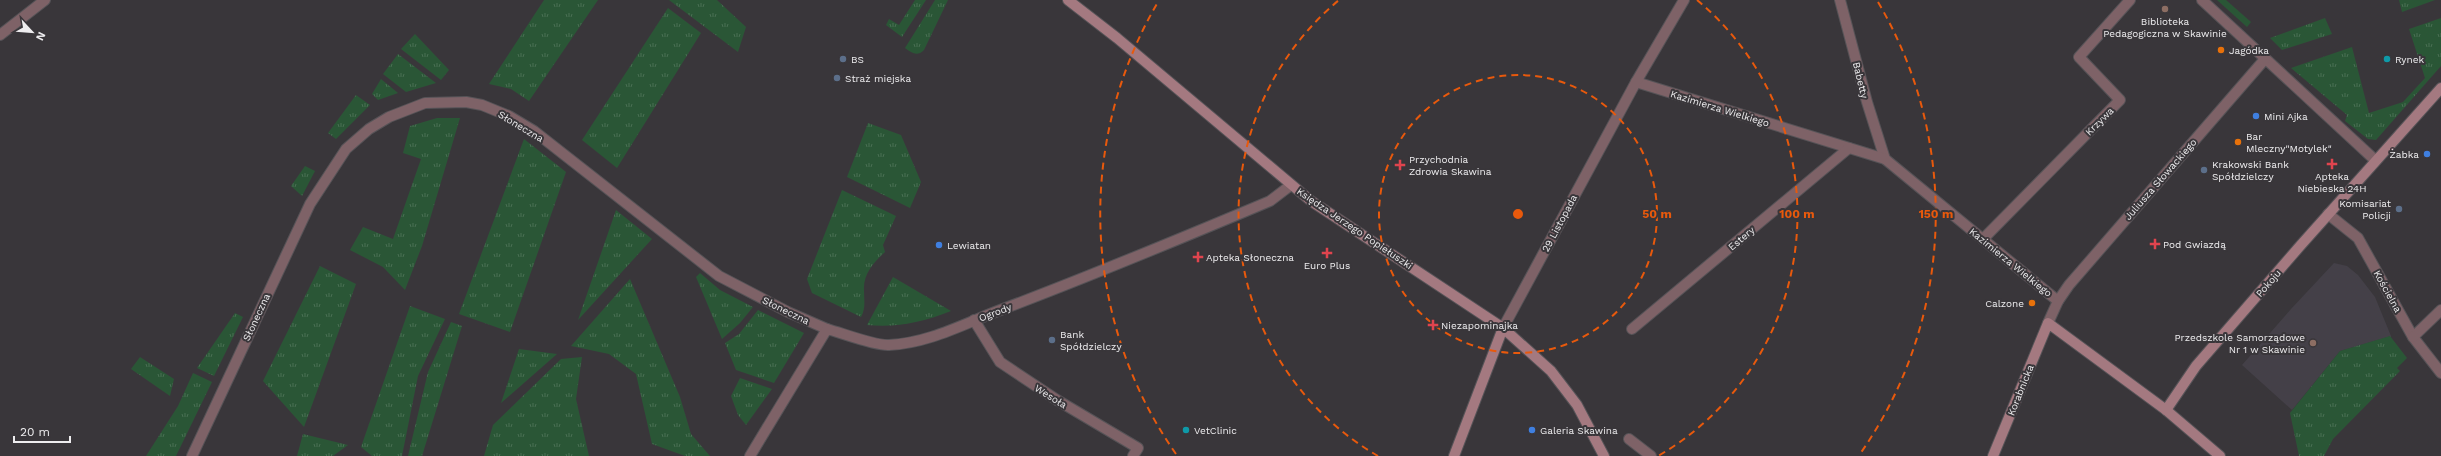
<svg xmlns="http://www.w3.org/2000/svg" width="2441" height="456" font-family="'Work Sans',sans-serif">
  <defs>
    <pattern id="grass-tufts" width="24" height="20" patternUnits="userSpaceOnUse"><rect width="24" height="20" fill="#2a5636"/><path d="M3 7l-1-3M5 7V3M7 7l1-3M15 17l-1-3M17 17v-4M19 17l1-3" fill="none" stroke="#496f53"/></pattern>
  </defs>
  <rect width="100%" height="100%" fill="#39363a"/>
  <!-- built -->
  <path fill="#444048" d="M 2334,263 L 2347,266 L 2358,275 L 2375,297 L 2391,336 L 2340,351 L 2292,410 L 2242,365 L 2291,309 Z"/>
  <!-- grass -->
  <g fill="url(#grass-tufts)">
    <path d="M 544,0 L 598,0 L 529,101 L 511,89 L 489,84 Z"/>
    <path d="M 669,0 L 717,0 L 746,27 L 738,52 Z"/>
    <path d="M 915,0 L 926,0 L 902,37 L 886,25 L 889,19 L 899,25 Z"/>
    <path d="M 935,0 L 948,0 L 924,50 C 917,57 912,53 905,48 Z"/>
    <path d="M 2217,0 L 2226,0 L 2251,22 L 2247,27 Z"/>
    <path d="M 2399,0 L 2435,0 L 2402,12 Z"/>
    <path d="M 668,8 L 701,33 L 617,168 L 582,140 Z"/>
    <path d="M 2325,18 L 2332,34 L 2282,50 L 2270,38 Z"/>
    <path d="M 2441,18 L 2441,66 L 2376,140 L 2368,139 L 2345,121 L 2347,115 L 2291,68 L 2352,47 L 2369,113 L 2403,102 L 2425,78 L 2409,29 Z"/>
    <path d="M 415,34 L 449,70 L 441,80 L 401,49 Z"/>
    <path d="M 398,54 L 436,83 L 406,92 L 383,74 Z"/>
    <path d="M 381,79 L 398,93 L 378,100 L 372,94 Z"/>
    <path d="M 356,95 L 370,105 L 336,139 L 328,133 Z"/>
    <path d="M 437,118 L 460,118 L 422,246 L 405,290 L 383,267 L 350,250 L 363,227 L 393,239 L 421,159 L 403,153 L 410,126 Z"/>
    <path d="M 868,123 L 901,135 L 921,182 L 910,208 L 847,177 Z"/>
    <path d="M 524,139 L 566,172 L 510,332 L 459,314 Z"/>
    <path d="M 305,166 L 315,171 L 302,196 L 291,186 Z"/>
    <path d="M 842,190 L 896,216 L 883,245 L 885,252 C 874,262 863,274 864,290 C 864,300 866,308 861,317 L 812,293 L 807,279 Z"/>
    <path d="M 616,210 L 652,239 L 578,320 Z"/>
    <path d="M 320,266 L 356,284 L 304,427 L 263,381 Z"/>
    <path d="M 700,273 L 720,290 L 753,307 L 740,323 L 722,339 L 696,277 Z"/>
    <path d="M 893,277 L 951,311 C 923,322 897,328 867,325 Z"/>
    <path d="M 630,279 L 680,397 L 691,434 L 710,456 L 685,456 L 652,444 L 636,374 L 609,354 L 571,346 Z"/>
    <path d="M 410,306 L 445,319 L 418,376 L 402,456 L 372,456 L 361,447 Z"/>
    <path d="M 758,310 L 804,333 L 774,383 L 736,370 L 725,343 L 739,334 Z"/>
    <path d="M 235,313 L 243,317 L 214,376 L 197,368 Z"/>
    <path d="M 451,322 L 462,326 L 422,456 L 408,456 L 428,372 Z"/>
    <path d="M 2390,336 L 2407,358 L 2397,368 L 2400,371 L 2333,439 L 2324,456 L 2299,456 L 2290,413 L 2340,351 Z"/>
    <path d="M 519,349 L 557,354 L 501,403 Z"/>
    <path d="M 140,357 L 174,379 L 170,396 L 131,369 Z"/>
    <path d="M 582,357 L 576,399 L 589,456 L 484,456 L 493,425 L 561,359 Z"/>
    <path d="M 193,373 L 212,382 L 176,456 L 146,456 L 178,406 Z"/>
    <path d="M 740,378 L 772,389 L 746,425 L 738,415 L 731,396 Z"/>
    <path d="M 303,434 L 348,445 L 333,456 L 297,456 Z"/>
  </g>
  <g fill="none" stroke-linecap="round" stroke-linejoin="round">
    <defs>
      <g id="street">
        <path d="M 1840,0 L 1867,102 L 1885,159"/>
        <path d="M 2202,0 L 2375,160"/>
        <path d="M 0,35 L 45,0"/>
        <path d="M 1636,82 L 1885,159 L 2058,301"/>
        <path d="M 2328,214 L 2358,238 L 2413,337 L 2441,373"/>
        <path d="M 1983,239 L 2120,100 L 2079,57 L 2130,0"/>
        <path d="M 974,320 L 1000,362 L 1057,400 L 1138,448 L 1133,456"/>
        <path d="M 2048,323 L 2058,301 L 2069,285 L 2265,59"/>
        <path d="M 1503,328 L 1636,82 L 1684,0"/>
        <path d="M 1632,329 L 1849,148"/>
        <path d="M 2413,337 L 2441,310"/>
        <path d="M 1629,439 L 1651,456"/>
        <path d="M 192,456 L 310,204 L 346,149 L 369,129 L 389,117 L 425,103 L 466,102 L 482,105 L 509,116 L 534,131 L 719,276 L 788,312 L 827,329"/>
        <path d="M 750,456 L 827,329 C 842,333 875,346 889,345 C 930,343 965,323 1003,309 C 1093,275 1182,238 1270,201 L 1291,185"/>
      </g>
      <g id="secondary">
        <path d="M 1068,0 L 1117,38 L 1311,201 L 1503,328 L 1551,371 L 1577,405 L 1604,456"/>
        <path d="M 2166,410 L 2196,366 L 2300,246 L 2441,88"/>
        <path d="M 1454,456 L 1503,328"/>
        <path d="M 1993,456 L 2048,323 L 2166,410 L 2220,456"/>
      </g>
    </defs>
    <!-- street casing -->
    <use href="#street" stroke="#565357" stroke-width="12"/>
    <!-- secondary casing -->
    <use href="#secondary" stroke="#565357" stroke-width="12"/>
    <!-- street -->
    <use href="#street" stroke="#7e6267" stroke-width="10"/>
    <!-- secondary -->
    <use href="#secondary" stroke="#a47980" stroke-width="10"/>
  </g>
  <!-- distance rings -->
  <g fill="none" stroke="#e8590c" stroke-width="2" stroke-dasharray="7 5">
    <circle cx="1518" cy="214" r="139"/>
    <path d="M1378 456A279 279 0 0 1 1339 0M1697 0A279 279 0 0 1 1658 456"/>
    <path d="M1176 454A418 418 0 0 1 1158 2M1878 2A418 418 0 0 1 1860 454"/>
  </g>
  <!-- markers -->
  <g fill="#8d6e63" stroke="#39363a" stroke-width="1.5">
    <circle cx="2165" cy="9" r="4"/>
    <circle cx="2313" cy="343" r="4"/>
  </g>
  <g fill="#e8710a" stroke="#39363a" stroke-width="1.5">
    <circle cx="2221" cy="50" r="4"/>
    <circle cx="2238" cy="142" r="4"/>
    <circle cx="2032" cy="303" r="4"/>
  </g>
  <g fill="#5c6f8a" stroke="#39363a" stroke-width="1.5">
    <circle cx="843" cy="59" r="4"/>
    <circle cx="837" cy="78" r="4"/>
    <circle cx="2204" cy="170" r="4"/>
    <circle cx="2399" cy="209" r="4"/>
    <circle cx="1052" cy="340" r="4"/>
  </g>
  <g fill="#0f9aa8" stroke="#39363a" stroke-width="1.5">
    <circle cx="2387" cy="59" r="4"/>
    <circle cx="1186" cy="430" r="4"/>
  </g>
  <g fill="#3f7fe0" stroke="#39363a" stroke-width="1.5">
    <circle cx="2256" cy="116" r="4"/>
    <circle cx="2427" cy="154" r="4"/>
    <circle cx="939" cy="245" r="4"/>
    <circle cx="1532" cy="430" r="4"/>
  </g>
  <g fill="#e0444e" stroke="#39363a" stroke-width="1.5">
    <path d="M2330 158h4v4h4v4h-4v4h-4v-4h-4v-4h4z"/>
    <path d="M1398 159h4v4h4v4h-4v4h-4v-4h-4v-4h4z"/>
    <path d="M2153 238h4v4h4v4h-4v4h-4v-4h-4v-4h4z"/>
    <path d="M1325 247h4v4h4v4h-4v4h-4v-4h-4v-4h4z"/>
    <path d="M1196 251h4v4h4v4h-4v4h-4v-4h-4v-4h4z"/>
    <path d="M1431 319h4v4h4v4h-4v4h-4v-4h-4v-4h4z"/>
  </g>
  <g text-anchor="middle" stroke-width="4" stroke-linejoin="round" paint-order="stroke">
    <!-- poi labels -->
    <g font-size="10" fill="#eeedef" stroke="#39363a" text-anchor="start">
      <text x="2165" y="25" text-anchor="middle">Biblioteka<tspan x="2165" dy="12">Pedagogiczna w Skawinie</tspan></text>
      <text x="2229" y="54">Jagódka</text>
      <text x="851" y="63">BS</text>
      <text x="2395" y="63">Rynek</text>
      <text x="845" y="82">Straż miejska</text>
      <text x="2264" y="120">Mini Ajka</text>
      <text x="2246" y="140">Bar<tspan x="2246" dy="12">Mleczny"Motylek"</tspan></text>
      <text x="2419" y="158" text-anchor="end">Żabka</text>
      <text x="1409" y="163">Przychodnia<tspan x="1409" dy="12">Zdrowia Skawina</tspan></text>
      <text x="2212" y="168">Krakowski Bank<tspan x="2212" dy="12">Spółdzielczy</tspan></text>
      <text x="2332" y="180" text-anchor="middle">Apteka<tspan x="2332" dy="12">Niebieska 24H</tspan></text>
      <text x="2391" y="207" text-anchor="end">Komisariat<tspan x="2391" dy="12">Policji</tspan></text>
      <text x="2163" y="248">Pod Gwiazdą</text>
      <text x="947" y="249">Lewiatan</text>
      <text x="1206" y="261">Apteka Słoneczna</text>
      <text x="1327" y="269" text-anchor="middle">Euro Plus</text>
      <text x="2024" y="307" text-anchor="end">Calzone</text>
      <text x="1441" y="329">Niezapominajka</text>
      <text x="1060" y="338">Bank<tspan x="1060" dy="12">Spółdzielczy</tspan></text>
      <text x="2305" y="341" text-anchor="end">Przedszkole Samorządowe<tspan x="2305" dy="12">Nr 1 w Skawinie</tspan></text>
      <text x="1194" y="434">VetClinic</text>
      <text x="1540" y="434">Galeria Skawina</text>
    </g>
    <!-- street labels -->
    <g font-size="10" fill="#eeedef" stroke="#39363a">
      <text transform="translate(1861 80) rotate(76)" y="4">Babetty</text>
      <text transform="translate(1720 108) rotate(17)" y="4">Kazimierza Wielkiego</text>
      <text transform="translate(2099 121) rotate(-45)" y="4">Krzywa</text>
      <text transform="translate(521 126) rotate(31)" y="4">Słoneczna</text>
      <text transform="translate(2160 179) rotate(-49)" y="4">Juliusza Słowackiego</text>
      <text transform="translate(1559 223) rotate(-62)" y="4">29 Listopada</text>
      <text transform="translate(1355 228) rotate(34)" y="4">Księdza Jerzego Popiełuszki</text>
      <text transform="translate(1741 238) rotate(-40)" y="4">Estery</text>
      <text transform="translate(2011 262) rotate(39)" y="4">Kazimierza Wielkiego</text>
      <text transform="translate(2268 283) rotate(-49)" y="4">Pokoju</text>
      <text transform="translate(2388 291) rotate(61)" y="4">Kościelna</text>
      <text transform="translate(786 310) rotate(26)" y="4">Słoneczna</text>
      <text transform="translate(995 312) rotate(-21)" y="4">Ogrody</text>
      <text transform="translate(256 317) rotate(-65)" y="4">Słoneczna</text>
      <text transform="translate(2020 390) rotate(-68)" y="4">Korabnicka</text>
      <text transform="translate(1051 396) rotate(32)" y="4">Wesoła</text>
    </g>
  </g>
  <circle cx="1518" cy="214" r="6" fill="#e8590c" stroke="#39363a" stroke-width="2"/>
  <g font-size="12" text-anchor="middle" font-weight="bold" fill="#e8590c" stroke="#39363a" stroke-width="4" stroke-linejoin="round" paint-order="stroke">
    <text x="1657" y="218">50 m</text>
    <text x="1797" y="218">100 m</text>
    <text x="1936" y="218">150 m</text>
  </g>
  <!-- north arrow -->
  <g transform="translate(32 32) rotate(116)" stroke="#39363a" stroke-width="3" paint-order="stroke">
  <path d="M0-3L7 15L0 10L-7 15Z" fill="#eeedef"/>
  <text y="-6" font-size="11" font-weight="bold" text-anchor="middle" fill="#eeedef">N</text>
  </g>
  <!-- scale -->
  <path d="M14 436v6h56v-6" fill="none" stroke="#eeedef" stroke-width="2"/>
  <text x="20" y="436" font-size="12" fill="#eeedef" stroke="#39363a" stroke-width="3" paint-order="stroke">20 m</text>
</svg>
